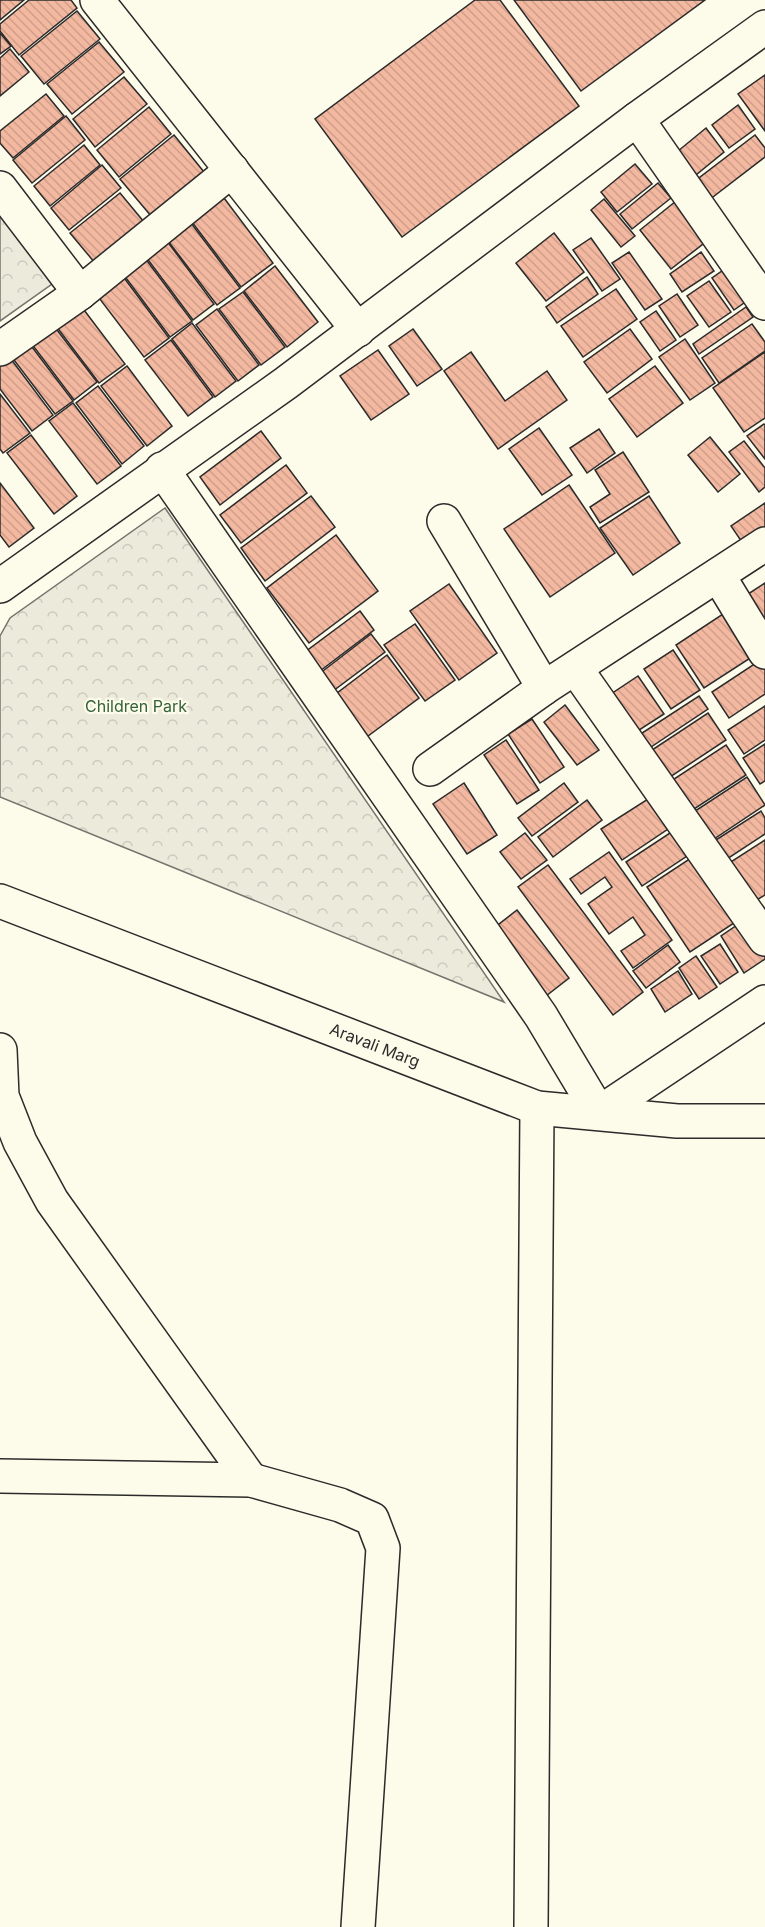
<svg xmlns="http://www.w3.org/2000/svg" width="765" height="1927" font-family="Inter,sans-serif">
  <defs>
    <pattern id="forest-crowns" width="20" height="18" patternUnits="userSpaceOnUse" patternTransform="scale(1.5)"><rect width="20" height="18" fill="#ecebdb"/><path d="M2 6a3 3 0 1 1 6 0M12 15a3 3 0 1 1 6 0" fill="none" stroke="#cbcabc"/></pattern>
    <pattern id="building-back-hatch" width="6" height="6" patternUnits="userSpaceOnUse" patternTransform="scale(1.5)"><rect width="6" height="6" fill="#f2b8a0"/><path d="M-1 5l2 2M0 0l6 6M5-1l2 2" fill="none" stroke="#d09e8a"/></pattern>
  </defs>
  <rect width="100%" height="100%" fill="#fdfbea"/>
  <!-- forest -->
  <g fill="url(#forest-crowns)" stroke="#74746e" stroke-width="1.5">
    <path d="M 0,214 L 52,284 L 0,321 Z"/>
    <path d="M 165,508 L 504,1002 L 0,797 L 0,636 L 10,618 Z"/>
  </g>
  <!-- building -->
  <g fill="url(#building-back-hatch)" stroke="#2b2b2b" stroke-width="1.5">
    <path d="M 0,0 L 24,0 L 0,20 Z"/>
    <path d="M 29,0 L 71,0 L 77,8 L 19,55 L 0,31 L 0,24 Z"/>
    <path d="M 475,0 L 500,0 L 579,106 L 402,237 L 315,119 Z"/>
    <path d="M 514,0 L 705,0 L 581,91 Z"/>
    <path d="M 77,11 L 100,39 L 44,84 L 21,56 Z"/>
    <path d="M 0,33 L 11,46 L 0,54 Z"/>
    <path d="M 99,42 L 124,72 L 72,114 L 47,84 Z"/>
    <path d="M 10,49 L 29,72 L 0,96 L 0,58 Z"/>
    <path d="M 765,75 L 765,131 L 738,94 Z"/>
    <path d="M 124,77 L 147,104 L 95,147 L 73,119 Z"/>
    <path d="M 46,94 L 64,116 L 13,158 L 0,143 L 0,131 Z"/>
    <path d="M 738,105 L 755,129 L 729,148 L 712,125 Z"/>
    <path d="M 149,107 L 171,134 L 119,177 L 97,150 Z"/>
    <path d="M 66,116 L 85,140 L 32,183 L 13,160 Z"/>
    <path d="M 706,128 L 724,152 L 691,179 L 672,156 Z"/>
    <path d="M 174,135 L 204,172 L 151,216 L 120,179 Z"/>
    <path d="M 755,135 L 765,148 L 765,157 L 709,200 L 695,181 Z"/>
    <path d="M 84,145 L 100,165 L 50,206 L 34,186 Z"/>
    <path d="M 635,164 L 652,184 L 617,212 L 601,192 Z"/>
    <path d="M 102,165 L 121,188 L 69,230 L 51,208 Z"/>
    <path d="M 658,183 L 671,198 L 632,229 L 620,214 Z"/>
    <path d="M 120,193 L 144,222 L 95,263 L 70,233 Z"/>
    <path d="M 681,197 L 712,237 L 671,269 L 640,230 Z"/>
    <path d="M 224,198 L 273,263 L 241,287 L 192,222 Z"/>
    <path d="M 604,199 L 635,236 L 621,247 L 591,210 Z"/>
    <path d="M 191,223 L 240,288 L 217,305 L 168,241 Z"/>
    <path d="M 554,233 L 584,272 L 546,301 L 516,263 Z"/>
    <path d="M 591,238 L 620,279 L 602,291 L 573,250 Z"/>
    <path d="M 167,241 L 214,304 L 193,320 L 146,257 Z"/>
    <path d="M 629,252 L 662,299 L 645,310 L 612,263 Z"/>
    <path d="M 701,252 L 714,271 L 682,292 L 670,274 Z"/>
    <path d="M 145,258 L 192,321 L 170,337 L 123,274 Z"/>
    <path d="M 275,266 L 318,322 L 287,347 L 244,291 Z"/>
    <path d="M 729,266 L 751,298 L 734,310 L 712,278 Z"/>
    <path d="M 122,275 L 169,338 L 144,357 L 96,294 Z"/>
    <path d="M 587,277 L 598,294 L 557,323 L 546,307 Z"/>
    <path d="M 709,281 L 731,312 L 709,327 L 687,296 Z"/>
    <path d="M 616,289 L 637,319 L 583,357 L 561,326 Z"/>
    <path d="M 243,292 L 285,347 L 261,365 L 219,309 Z"/>
    <path d="M 677,294 L 698,325 L 680,337 L 659,306 Z"/>
    <path d="M 81,306 L 125,364 L 99,383 L 56,326 Z"/>
    <path d="M 746,307 L 753,317 L 699,354 L 693,344 Z"/>
    <path d="M 217,309 L 259,365 L 238,381 L 196,325 Z"/>
    <path d="M 656,311 L 676,340 L 660,351 L 640,322 Z"/>
    <path d="M 192,323 L 236,381 L 215,397 L 172,339 Z"/>
    <path d="M 752,324 L 765,342 L 765,351 L 719,383 L 702,358 Z"/>
    <path d="M 54,326 L 97,382 L 74,400 L 31,343 Z"/>
    <path d="M 413,329 L 442,369 L 417,386 L 389,346 Z"/>
    <path d="M 630,329 L 652,359 L 607,393 L 584,362 Z"/>
    <path d="M 685,339 L 715,383 L 690,400 L 659,357 Z"/>
    <path d="M 171,340 L 213,397 L 188,416 L 145,360 Z"/>
    <path d="M 29,343 L 73,401 L 55,414 L 11,356 Z"/>
    <path d="M 378,350 L 409,394 L 371,420 L 340,376 Z"/>
    <path d="M 471,352 L 505,401 L 547,371 L 567,400 L 498,449 L 444,371 Z"/>
    <path d="M 765,352 L 765,418 L 744,432 L 713,388 Z"/>
    <path d="M 8,355 L 53,415 L 32,431 L 0,389 L 0,361 Z"/>
    <path d="M 127,366 L 172,426 L 147,446 L 101,386 Z"/>
    <path d="M 655,366 L 683,403 L 637,437 L 609,399 Z"/>
    <path d="M 98,386 L 144,446 L 122,464 L 76,403 Z"/>
    <path d="M 0,394 L 30,433 L 3,453 L 0,449 Z"/>
    <path d="M 73,403 L 121,466 L 97,484 L 49,421 Z"/>
    <path d="M 764,424 L 765,425 L 765,459 L 747,436 Z"/>
    <path d="M 539,428 L 572,475 L 542,495 L 509,449 Z"/>
    <path d="M 599,429 L 615,453 L 587,473 L 570,448 Z"/>
    <path d="M 261,431 L 281,458 L 220,505 L 200,477 Z"/>
    <path d="M 31,435 L 77,496 L 54,514 L 7,453 Z"/>
    <path d="M 710,437 L 740,474 L 718,492 L 688,455 Z"/>
    <path d="M 744,441 L 765,468 L 765,487 L 759,492 L 729,452 Z"/>
    <path d="M 623,452 L 649,492 L 600,523 L 590,507 L 610,494 L 595,470 Z"/>
    <path d="M 286,465 L 307,493 L 241,543 L 220,515 Z"/>
    <path d="M 0,483 L 34,528 L 9,547 L 0,535 Z"/>
    <path d="M 569,485 L 615,553 L 550,597 L 504,529 Z"/>
    <path d="M 311,496 L 335,527 L 265,581 L 241,548 Z"/>
    <path d="M 649,496 L 680,543 L 633,575 L 600,528 Z"/>
    <path d="M 765,503 L 765,535 L 746,548 L 731,526 Z"/>
    <path d="M 336,535 L 378,591 L 309,643 L 267,588 Z"/>
    <path d="M 765,583 L 765,626 L 745,596 Z"/>
    <path d="M 449,584 L 497,653 L 459,680 L 410,611 Z"/>
    <path d="M 729,610 L 758,653 L 704,688 L 676,645 Z"/>
    <path d="M 360,611 L 374,630 L 316,674 L 301,655 Z"/>
    <path d="M 415,624 L 455,680 L 425,701 L 384,645 Z"/>
    <path d="M 371,634 L 385,652 L 333,691 L 319,674 Z"/>
    <path d="M 673,650 L 700,690 L 671,709 L 644,669 Z"/>
    <path d="M 387,655 L 419,698 L 360,742 L 328,700 Z"/>
    <path d="M 762,659 L 765,664 L 765,694 L 729,718 L 712,692 Z"/>
    <path d="M 638,676 L 664,714 L 633,734 L 608,696 Z"/>
    <path d="M 699,696 L 708,709 L 648,749 L 639,735 Z"/>
    <path d="M 565,705 L 599,750 L 577,765 L 544,722 Z"/>
    <path d="M 765,706 L 765,740 L 744,754 L 728,730 Z"/>
    <path d="M 708,713 L 726,740 L 667,779 L 649,752 Z"/>
    <path d="M 532,719 L 564,767 L 540,783 L 508,734 Z"/>
    <path d="M 506,740 L 539,790 L 517,804 L 484,755 Z"/>
    <path d="M 765,744 L 765,781 L 760,784 L 743,758 Z"/>
    <path d="M 726,745 L 746,775 L 688,813 L 668,783 Z"/>
    <path d="M 747,777 L 765,805 L 708,843 L 689,815 Z"/>
    <path d="M 464,783 L 497,835 L 467,854 L 433,804 Z"/>
    <path d="M 564,783 L 578,802 L 532,836 L 518,818 Z"/>
    <path d="M 648,799 L 668,829 L 622,860 L 601,829 Z"/>
    <path d="M 587,800 L 602,820 L 553,857 L 538,837 Z"/>
    <path d="M 761,811 L 765,818 L 765,834 L 721,863 L 708,845 Z"/>
    <path d="M 673,831 L 690,854 L 642,886 L 626,862 Z"/>
    <path d="M 525,833 L 547,860 L 521,879 L 500,852 Z"/>
    <path d="M 765,840 L 765,895 L 748,905 L 723,867 Z"/>
    <path d="M 609,852 L 672,940 L 633,968 L 621,951 L 645,935 L 633,917 L 609,934 L 588,904 L 612,887 L 605,877 L 581,894 L 570,879 Z"/>
    <path d="M 691,858 L 734,923 L 690,952 L 647,887 Z"/>
    <path d="M 548,865 L 643,992 L 613,1015 L 518,887 Z"/>
    <path d="M 517,910 L 569,978 L 546,996 L 494,928 Z"/>
    <path d="M 743,921 L 765,954 L 765,959 L 744,973 L 721,936 Z"/>
    <path d="M 720,944 L 738,972 L 720,984 L 701,956 Z"/>
    <path d="M 668,945 L 680,962 L 646,988 L 633,971 Z"/>
    <path d="M 696,956 L 717,987 L 699,999 L 679,968 Z"/>
    <path d="M 678,971 L 692,994 L 665,1012 L 651,989 Z"/>
  </g>
  <g fill="none" stroke-linecap="round" stroke-linejoin="round">
    <defs>
      <g id="minor">
        <path d="M 97,0 L 358,330"/>
        <path d="M 637,119 L 765,303"/>
        <path d="M 0,188 L 80,293"/>
        <path d="M 0,349 L 80,293 L 232,170"/>
        <path d="M 162,469 L 541,1016 L 599,1113 L 765,1002"/>
        <path d="M 444,521 L 544,688"/>
        <path d="M 718,575 L 765,652"/>
        <path d="M 0,586 L 286,383 L 637,119 L 765,27"/>
        <path d="M 576,669 L 765,939"/>
        <path d="M 430,769 L 544,688 L 765,544"/>
        <path d="M 0,901 L 537,1108 L 677,1121 L 765,1121"/>
        <path d="M 0,1050 L 2,1096 L 20,1142 L 52,1201 L 251,1480"/>
        <path d="M 0,1476 L 251,1480 L 340,1505 L 372,1519 L 383,1548 L 358,1927"/>
        <path d="M 531,1927 L 537,1108"/>
      </g>
    </defs>
    <!-- minor casing -->
    <use href="#minor" stroke="#2b2b2b" stroke-width="36"/>
    <!-- minor -->
    <use href="#minor" stroke="#fdfbea" stroke-width="33"/>
  </g>
  <g text-anchor="middle" stroke-width="4.5" stroke-linejoin="round" paint-order="stroke">
    <!-- park labels -->
    <g font-size="16" fill="#34623c" stroke="#fdfbea">
      <text x="136" y="712">Children Park</text>
    </g>
    <!-- street labels -->
    <g font-size="16" fill="#2b2b2b" stroke="#fdfbea">
      <text transform="translate(375 1045) rotate(21)" y="6">Aravali Marg</text>
    </g>
  </g>
</svg>
